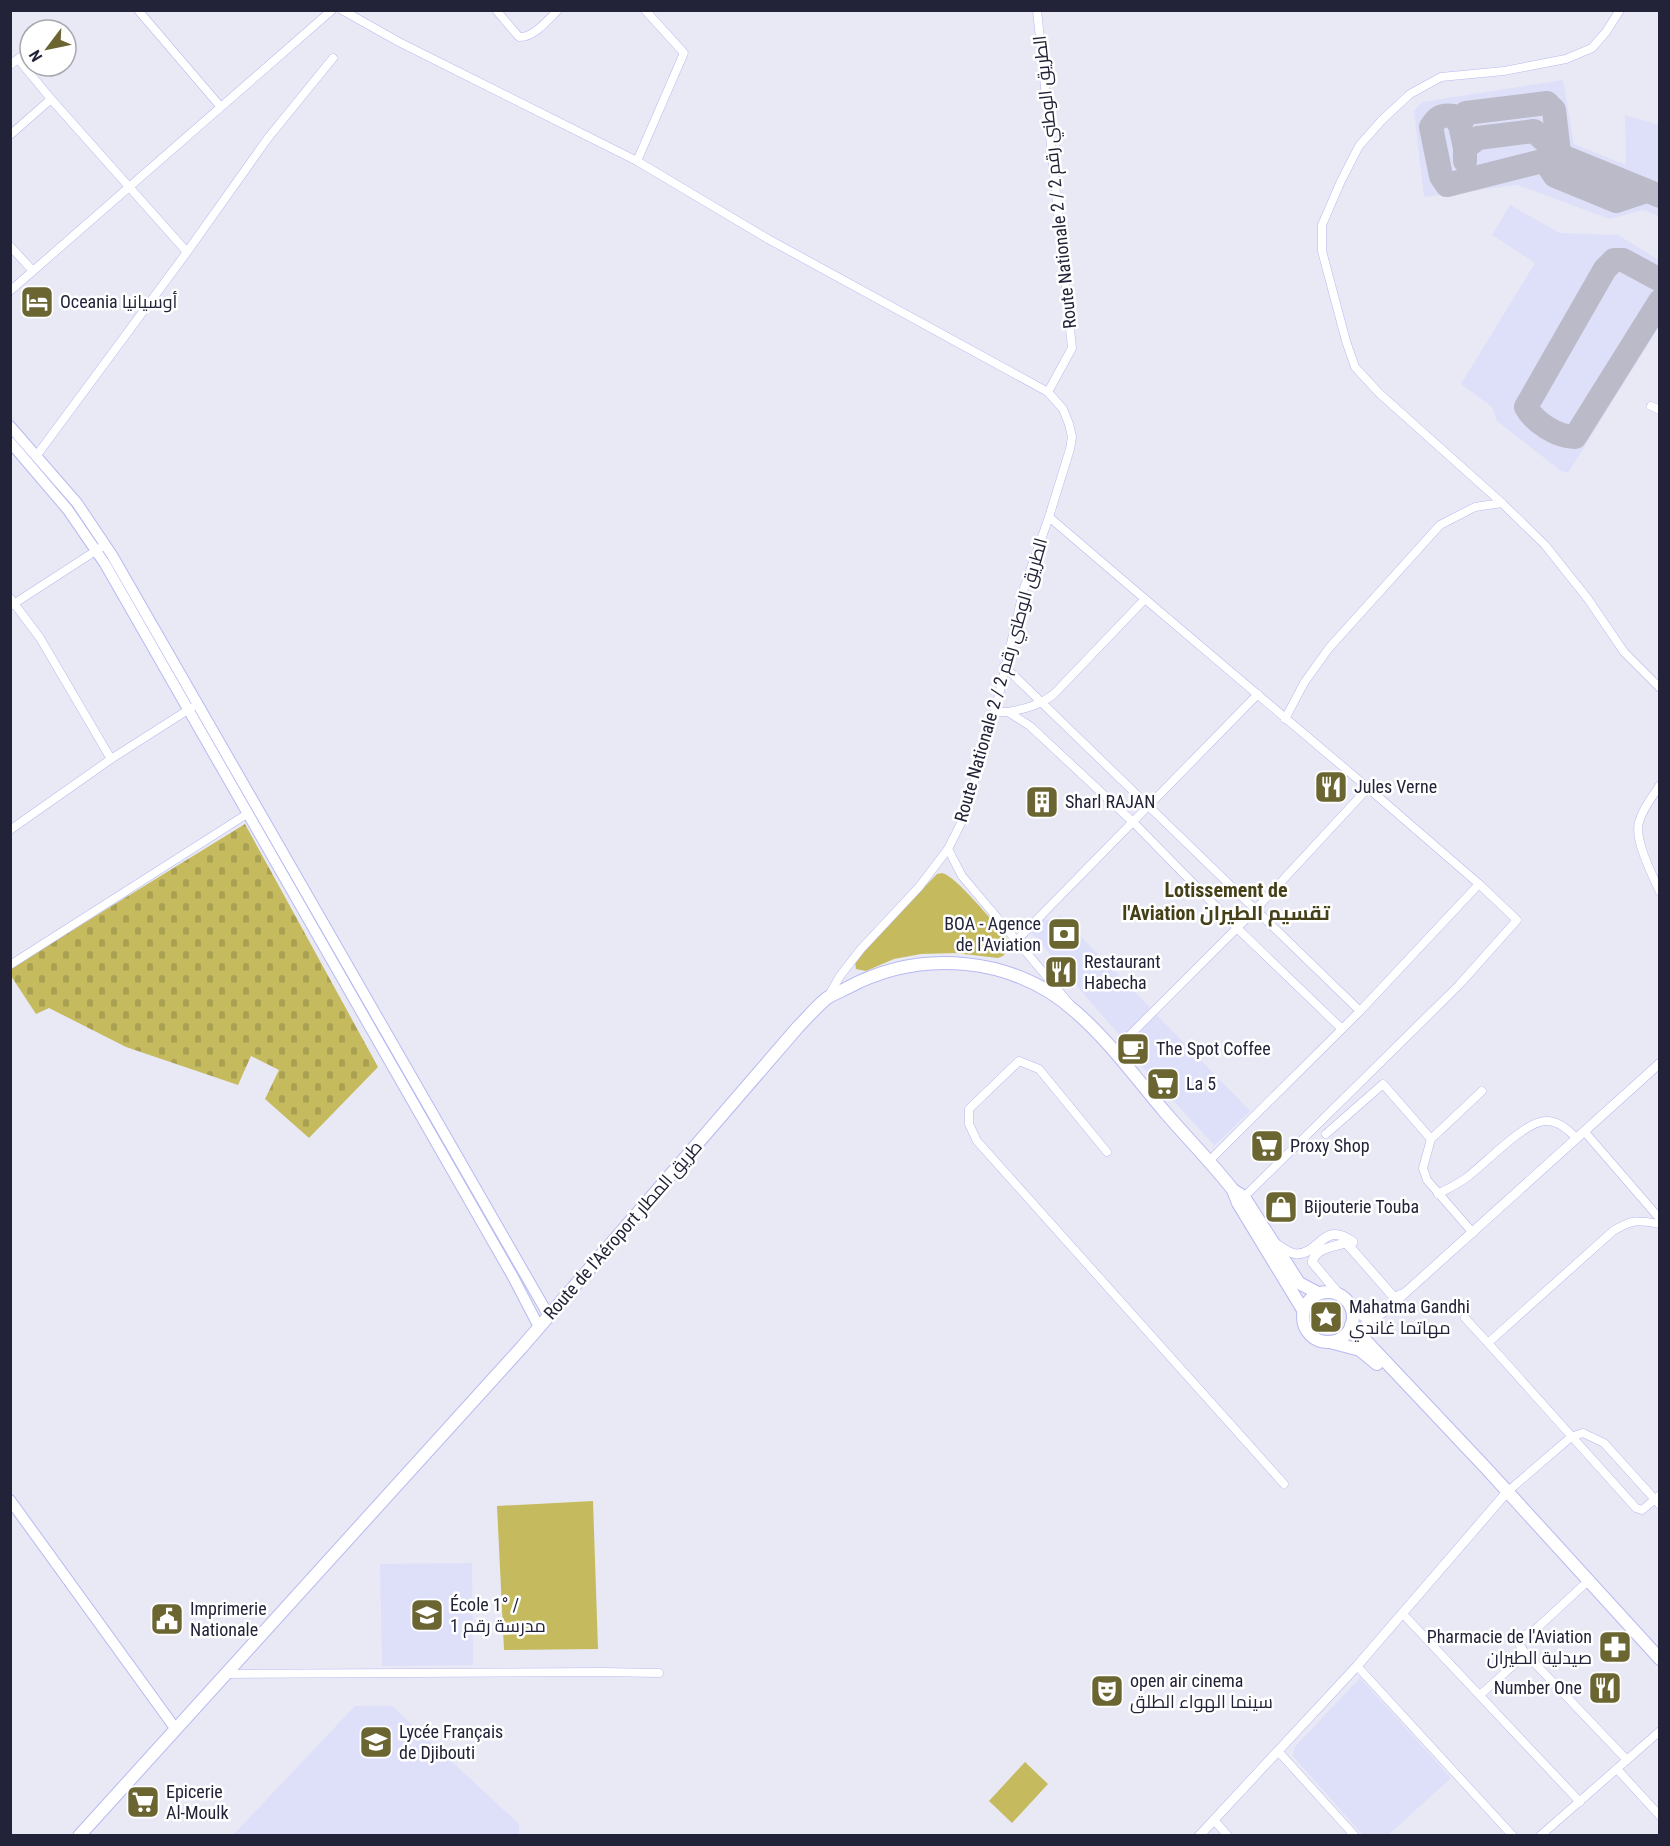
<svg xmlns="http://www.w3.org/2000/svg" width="1670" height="1846" font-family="'Roboto Condensed',Cairo,sans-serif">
  <defs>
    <pattern id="cemetery-stones" width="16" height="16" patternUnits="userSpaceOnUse" patternTransform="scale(1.5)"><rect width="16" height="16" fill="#c5bb5e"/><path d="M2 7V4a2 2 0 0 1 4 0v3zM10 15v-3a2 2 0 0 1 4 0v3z" fill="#a9a052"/></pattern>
  </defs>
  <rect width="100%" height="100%" fill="#e8e9f5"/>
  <!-- built -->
  <g fill="#dee0fa">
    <path d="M 1563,80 L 1574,144 L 1626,165 L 1625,115 L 1659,125 L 1659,216 L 1643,210 L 1610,219 L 1517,185 L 1424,197 L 1414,111 L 1422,102 Z"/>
    <path d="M 1510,205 L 1560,233 L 1618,235 L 1659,260 L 1659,327 L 1568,473 L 1561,471 L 1497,421 L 1492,407 L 1461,384 L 1535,263 L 1492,235 Z"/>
    <path d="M 1060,915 L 1250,1111 L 1212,1148 L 1214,1145 L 1124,1047 L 1126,1043 L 1030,931 L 1039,920 L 1056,919 Z"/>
    <path d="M 472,1563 L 473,1665 L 382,1666 L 380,1564 Z"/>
    <path d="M 1360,1678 L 1451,1778 L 1388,1835 L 1363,1835 L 1293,1756 L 1294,1748 Z"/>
    <path d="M 355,1706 L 392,1706 L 519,1824 L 519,1835 L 232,1836 Z"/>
  </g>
  <!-- grass -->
  <g fill="#c5bb5e">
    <path d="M 942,873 C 956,876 994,923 1006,937 L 1010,947 L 1003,956 L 998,958 L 955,953 L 921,954 L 894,959 L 866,971 L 856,969 L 855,961 L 866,947 L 937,874 Z"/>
    <path d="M 593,1501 L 598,1649 L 504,1650 L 497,1506 Z"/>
    <path d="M 1025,1762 L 1048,1784 L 1012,1823 L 989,1801 Z"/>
  </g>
  <!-- cemetery -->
  <path fill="url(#cemetery-stones)" d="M 245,824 L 378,1067 L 309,1138 L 265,1099 L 279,1070 L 251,1056 L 238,1085 L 126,1047 L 49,1008 L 36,1014 L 11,976 L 11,968 Z"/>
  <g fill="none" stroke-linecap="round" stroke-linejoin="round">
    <!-- taxiway -->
    <g stroke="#babac8" stroke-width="24">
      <path d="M 1460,125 L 1454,116 C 1442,114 1437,117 1431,127 L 1441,176 L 1447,185 L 1562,156 L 1660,196"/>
      <path d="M 1465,148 L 1460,125 L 1466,113 L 1547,103 L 1554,110 L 1559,152 L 1562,156"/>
      <path d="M 1556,157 L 1550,163 L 1549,167 L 1555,176 L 1616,201 L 1646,191"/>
      <path d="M 1465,161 L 1465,148 L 1478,138 L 1534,131 L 1562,156"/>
      <path d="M 1660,280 L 1623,260 L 1614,260 L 1605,269 L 1526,407 C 1534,422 1557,437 1575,437 L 1660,301"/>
    </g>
    <defs>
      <g id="minor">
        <path d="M 138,10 L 220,106"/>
        <path d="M 342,10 L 399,42 L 637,161 L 768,239 L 1048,392 L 1063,409 L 1069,424 L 1072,437 L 1070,449 L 1049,517 L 1024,588 L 995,712 L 964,817 L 948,849 L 919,887 L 861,949 L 840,976 L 829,995"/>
        <path d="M 496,10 L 519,37 C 533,38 548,20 558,10"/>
        <path d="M 1037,10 L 1072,348 L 1048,392"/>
        <path d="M 1620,10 L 1606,32 L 1592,48 L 1566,59 L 1504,71 L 1441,77 L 1410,94 L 1382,120 L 1359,146 L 1341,181 L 1322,225 L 1322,251 L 1346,341 L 1355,367 L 1379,393 L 1502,503 L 1545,545 L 1588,599 L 1624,652 L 1660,688"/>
        <path d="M 18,59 L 51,99 L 187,252"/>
        <path d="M 10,65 L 30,50"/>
        <path d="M 10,135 L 51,99"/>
        <path d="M 637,161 L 684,53 L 645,10"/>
        <path d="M 10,246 L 33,271"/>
        <path d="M 10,291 L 332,10"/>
        <path d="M 1651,406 L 1660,410"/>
        <path d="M 37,455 L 187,252 L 268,138 L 333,58"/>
        <path d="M 1049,517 L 1145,599"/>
        <path d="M 10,598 L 40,638 L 111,759"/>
        <path d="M 12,605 L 100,548"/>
        <path d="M 1004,666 L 1360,1011 L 1479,884 L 1368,788"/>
        <path d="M 995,712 L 1008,712 L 1030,726 L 1134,823 L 1237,928 L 1342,1029 L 1209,1161"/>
        <path d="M 1008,712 C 1025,709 1040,705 1054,694 L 1145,599 L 1368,788 L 1255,910 L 1113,1052"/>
        <path d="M 1285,719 L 1304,683 L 1329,648 L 1440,525 L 1475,507 L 1502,503"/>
        <path d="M 1660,785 C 1653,796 1644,807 1640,819 C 1632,837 1652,874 1660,892"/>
        <path d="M 10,830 L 111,759 L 191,708"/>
        <path d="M 948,849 L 962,876 L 1069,1003"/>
        <path d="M 1017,940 L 1258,694"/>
        <path d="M 10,965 L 247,814"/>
        <path d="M 1342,1029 L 1360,1011"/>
        <path d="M 1584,1131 L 1660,1219"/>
        <path d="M 1326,1134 L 1383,1084 L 1431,1139"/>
        <path d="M 1107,1152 L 1039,1069 L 1019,1061 L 969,1109 L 969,1124 L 977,1141 L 1284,1484"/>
        <path d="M 1438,1194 C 1447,1189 1458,1184 1466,1178 C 1485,1164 1524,1122 1545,1121 C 1558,1120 1568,1129 1576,1138"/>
        <path d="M 1241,1200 L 1459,985 L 1517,920 L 1479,884"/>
        <path d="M 1660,1224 C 1637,1220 1633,1219 1613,1231 L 1488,1343 L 1636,1508 L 1642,1510 L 1660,1495"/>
        <path d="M 1473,1233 L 1427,1180 L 1423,1168 L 1431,1139 L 1482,1091"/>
        <path d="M 1465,1318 L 1488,1343"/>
        <path d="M 1507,1492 L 1571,1437 L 1583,1433 L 1604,1443 L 1660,1505"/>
        <path d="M 1403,1614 L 1580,1802"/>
        <path d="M 1526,1654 L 1520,1646 L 1519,1638 L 1536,1629 L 1588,1581"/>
        <path d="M 1357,1666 L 1513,1836"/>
        <path d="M 227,1674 L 602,1672 L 659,1673"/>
        <path d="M 1480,1695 L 1526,1654 L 1627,1760"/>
        <path d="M 1278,1751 L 1355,1836"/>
        <path d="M 1617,1769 L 1660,1816"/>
        <path d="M 1214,1820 L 1228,1836"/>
        <path d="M 1540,1836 L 1660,1731"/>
      </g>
      <g id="tertiary">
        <path d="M 1275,1243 C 1281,1247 1290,1254 1297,1254 C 1321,1253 1323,1220 1353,1242"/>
        <path d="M 1339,1294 L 1312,1262 C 1316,1248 1332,1247 1345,1243 L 1349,1246 L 1392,1295 L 1396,1297 L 1402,1294"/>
        <path d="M 1352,1310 C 1368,1319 1370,1323 1385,1311 L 1660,1063"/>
        <path d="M 1199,1836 L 1357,1666 L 1507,1492"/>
      </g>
      <g id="secondary">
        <path d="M 10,426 L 77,503 L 112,555 L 549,1316"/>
        <path d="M 10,442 L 68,510 L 105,564 L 513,1277 L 539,1327"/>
        <path d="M 10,1500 L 175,1728"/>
      </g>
      <g id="primary">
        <path d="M 1233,1190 L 1244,1197 L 1299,1283 L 1318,1293"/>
        <circle cx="1328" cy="1317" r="25"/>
        <path d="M 1351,1325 L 1485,1467 L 1660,1659"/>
        <path d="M 1362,1337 L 1369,1319"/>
        <path d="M 1330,1342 L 1360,1350 L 1377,1364"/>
        <path d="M 79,1836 L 522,1347 L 798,1027 C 807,1018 817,1006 827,998 C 833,994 841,991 847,988 C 921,948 1014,956 1077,1013 C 1109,1041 1136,1078 1164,1111 C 1187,1138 1212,1163 1233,1190 L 1238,1203 L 1303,1310"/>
      </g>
    </defs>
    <!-- minor casing -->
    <use href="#minor" stroke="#b7b9f2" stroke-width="9"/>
    <!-- tertiary casing -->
    <use href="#tertiary" stroke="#b7b9f2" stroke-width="10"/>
    <!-- secondary casing -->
    <use href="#secondary" stroke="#b7b9f2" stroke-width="12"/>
    <!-- primary casing -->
    <use href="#primary" stroke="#b7b9f2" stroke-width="14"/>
    <!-- minor -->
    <use href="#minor" stroke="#fff" stroke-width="8"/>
    <!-- tertiary -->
    <use href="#tertiary" stroke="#fff" stroke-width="9"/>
    <!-- secondary -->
    <use href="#secondary" stroke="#fff" stroke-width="10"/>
    <!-- primary -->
    <use href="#primary" stroke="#fff" stroke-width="12"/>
  </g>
  <!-- icons -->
  <defs>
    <symbol id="hotel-square" viewBox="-11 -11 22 22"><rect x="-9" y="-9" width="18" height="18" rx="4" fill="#6a6531" stroke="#fff"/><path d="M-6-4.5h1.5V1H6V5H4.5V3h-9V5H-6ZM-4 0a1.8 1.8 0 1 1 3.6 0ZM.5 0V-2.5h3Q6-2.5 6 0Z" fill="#fff"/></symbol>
    <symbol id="restaurant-square" viewBox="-11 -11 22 22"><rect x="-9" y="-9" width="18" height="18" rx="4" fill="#6a6531" stroke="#fff"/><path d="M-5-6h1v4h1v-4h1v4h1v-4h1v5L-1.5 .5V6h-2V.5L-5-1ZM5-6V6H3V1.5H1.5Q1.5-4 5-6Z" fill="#fff"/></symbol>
    <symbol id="building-square" viewBox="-11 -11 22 22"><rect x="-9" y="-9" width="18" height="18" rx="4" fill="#6a6531" stroke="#fff"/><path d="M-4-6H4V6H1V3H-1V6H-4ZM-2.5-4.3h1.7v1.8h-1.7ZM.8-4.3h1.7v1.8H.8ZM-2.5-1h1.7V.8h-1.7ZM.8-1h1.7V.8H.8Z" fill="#fff"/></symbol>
    <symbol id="bank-square" viewBox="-11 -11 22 22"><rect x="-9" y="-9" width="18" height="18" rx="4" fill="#6a6531" stroke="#fff"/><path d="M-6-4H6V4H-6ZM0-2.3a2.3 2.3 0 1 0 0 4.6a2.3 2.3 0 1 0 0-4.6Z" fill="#fff"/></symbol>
    <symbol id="cafe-square" viewBox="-11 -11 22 22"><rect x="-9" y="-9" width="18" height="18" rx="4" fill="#6a6531" stroke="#fff"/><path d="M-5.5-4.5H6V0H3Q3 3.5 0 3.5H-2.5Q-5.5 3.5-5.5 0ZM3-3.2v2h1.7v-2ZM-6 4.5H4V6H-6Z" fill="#fff"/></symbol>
    <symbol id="supermarket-square" viewBox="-11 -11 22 22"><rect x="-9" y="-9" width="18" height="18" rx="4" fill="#6a6531" stroke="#fff"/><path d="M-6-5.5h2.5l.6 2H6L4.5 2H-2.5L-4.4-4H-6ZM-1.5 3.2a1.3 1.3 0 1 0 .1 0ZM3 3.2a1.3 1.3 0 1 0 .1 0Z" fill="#fff"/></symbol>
    <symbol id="shop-square" viewBox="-11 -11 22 22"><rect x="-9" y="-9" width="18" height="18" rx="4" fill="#6a6531" stroke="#fff"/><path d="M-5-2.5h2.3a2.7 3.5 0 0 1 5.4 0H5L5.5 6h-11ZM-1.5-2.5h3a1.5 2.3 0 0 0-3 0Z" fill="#fff"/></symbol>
    <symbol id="sight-square" viewBox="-11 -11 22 22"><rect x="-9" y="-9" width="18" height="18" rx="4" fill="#6a6531" stroke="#fff"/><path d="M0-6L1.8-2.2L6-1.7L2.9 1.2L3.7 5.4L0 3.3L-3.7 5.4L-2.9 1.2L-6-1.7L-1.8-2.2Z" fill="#fff"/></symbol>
    <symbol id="school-square" viewBox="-11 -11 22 22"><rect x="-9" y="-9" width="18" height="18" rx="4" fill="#6a6531" stroke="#fff"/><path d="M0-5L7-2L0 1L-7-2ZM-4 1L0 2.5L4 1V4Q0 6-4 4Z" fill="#fff"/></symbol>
    <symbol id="civic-square" viewBox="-11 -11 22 22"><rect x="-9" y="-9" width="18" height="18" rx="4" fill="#6a6531" stroke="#fff"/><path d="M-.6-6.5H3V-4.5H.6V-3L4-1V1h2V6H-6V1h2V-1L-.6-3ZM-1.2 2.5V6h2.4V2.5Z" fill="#fff"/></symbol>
    <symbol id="pharmacy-square" viewBox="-11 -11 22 22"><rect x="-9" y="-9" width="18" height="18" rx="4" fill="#6a6531" stroke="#fff"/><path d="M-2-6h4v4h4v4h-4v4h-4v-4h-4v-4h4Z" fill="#fff"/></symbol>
    <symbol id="theatre-square" viewBox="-11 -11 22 22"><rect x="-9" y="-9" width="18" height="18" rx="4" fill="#6a6531" stroke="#fff"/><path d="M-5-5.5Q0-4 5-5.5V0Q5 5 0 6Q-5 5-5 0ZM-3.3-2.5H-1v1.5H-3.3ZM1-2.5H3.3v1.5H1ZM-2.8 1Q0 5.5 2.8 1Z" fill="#fff"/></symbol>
  </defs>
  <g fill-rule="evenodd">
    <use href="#hotel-square" x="18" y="283" width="38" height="38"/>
    <use href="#restaurant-square" x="1312" y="768" width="38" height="38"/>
    <use href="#building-square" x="1023" y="783" width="38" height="38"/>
    <use href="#bank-square" x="1045" y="915" width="38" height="38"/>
    <use href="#restaurant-square" x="1042" y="953" width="38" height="38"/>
    <use href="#cafe-square" x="1114" y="1030" width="38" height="38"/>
    <use href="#supermarket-square" x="1144" y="1065" width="38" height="38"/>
    <use href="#supermarket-square" x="1248" y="1127" width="38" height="38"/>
    <use href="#shop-square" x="1262" y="1188" width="38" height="38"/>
    <use href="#sight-square" x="1307" y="1298" width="38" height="38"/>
    <use href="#school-square" x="408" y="1596" width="38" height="38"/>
    <use href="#civic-square" x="148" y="1600" width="38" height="38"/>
    <use href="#pharmacy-square" x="1596" y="1628" width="38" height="38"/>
    <use href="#restaurant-square" x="1586" y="1669" width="38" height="38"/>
    <use href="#theatre-square" x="1088" y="1672" width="38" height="38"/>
    <use href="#school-square" x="357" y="1723" width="38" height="38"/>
    <use href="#supermarket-square" x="124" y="1783" width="38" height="38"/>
  </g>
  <g text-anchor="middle" stroke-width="5" stroke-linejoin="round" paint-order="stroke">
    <!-- street labels -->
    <g font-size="18" fill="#222238" stroke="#fff">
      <text transform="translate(1055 182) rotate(-96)" y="6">Route Nationale 2 / الطريق الوطني رقم 2</text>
      <text transform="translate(1001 680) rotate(-74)" y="6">Route Nationale 2 / الطريق الوطني رقم 2</text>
      <text transform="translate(623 1230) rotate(-49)" y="6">Route de l'Aéroport طريق المطار</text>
    </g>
    <!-- poi labels -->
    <g font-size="18" fill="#222238" stroke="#fff" text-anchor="start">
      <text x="60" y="308">Oceania أوسيانيا</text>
      <text x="1354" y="793">Jules Verne</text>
      <text x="1065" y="808">Sharl RAJAN</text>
      <text x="1041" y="930" text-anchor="end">BOA - Agence<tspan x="1041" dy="21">de l'Aviation</tspan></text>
      <text x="1084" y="968">Restaurant<tspan x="1084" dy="21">Habecha</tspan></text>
      <text x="1156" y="1055">The Spot Coffee</text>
      <text x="1186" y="1090">La 5</text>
      <text x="1290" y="1152">Proxy Shop</text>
      <text x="1304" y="1213">Bijouterie Touba</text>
      <text x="1349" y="1313">Mahatma Gandhi<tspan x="1349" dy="21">مهاتما غاندي</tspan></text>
      <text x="450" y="1611">École 1° /<tspan x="450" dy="21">مدرسة رقم 1</tspan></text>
      <text x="190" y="1615">Imprimerie<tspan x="190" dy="21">Nationale</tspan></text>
      <text x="1592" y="1643" text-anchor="end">Pharmacie de l'Aviation<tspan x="1592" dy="21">صيدلية الطيران</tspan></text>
      <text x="1130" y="1687">open air cinema<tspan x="1130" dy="21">سينما الهواء الطلق</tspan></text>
      <text x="1582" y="1694" text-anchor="end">Number One</text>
      <text x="399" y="1738">Lycée Français<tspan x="399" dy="21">de Djibouti</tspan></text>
      <text x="166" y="1798">Epicerie<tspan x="166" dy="21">Al-Moulk</tspan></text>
    </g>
    <!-- neighbourhood labels -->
    <g font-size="20" font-weight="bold" fill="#454017" stroke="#fff">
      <text x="1226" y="897">Lotissement de<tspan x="1226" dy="23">l'Aviation تقسيم الطيران</tspan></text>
    </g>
  </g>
  <!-- border -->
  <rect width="1670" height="1846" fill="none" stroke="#222238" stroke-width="24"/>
  <!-- north arrow -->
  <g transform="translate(48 48) rotate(238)"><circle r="28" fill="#ffffff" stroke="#a7a7af" stroke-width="1.5"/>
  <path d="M0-4.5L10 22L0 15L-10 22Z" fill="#6a6531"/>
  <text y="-9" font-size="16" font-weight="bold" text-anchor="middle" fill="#222238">N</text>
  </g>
</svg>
